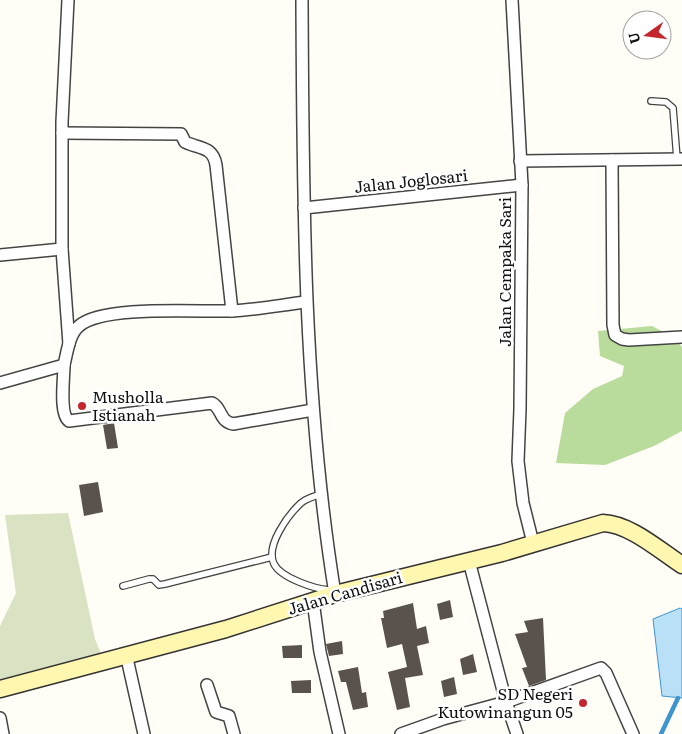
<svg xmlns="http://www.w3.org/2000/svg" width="682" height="734" font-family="Literata,serif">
  <rect width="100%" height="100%" fill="#fffdf5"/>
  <!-- forest -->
  <path fill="#b9dc9c" d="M 652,326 L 673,337 L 682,347 L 682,431 L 654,446 L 605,465 L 556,463 L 565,413 L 593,389 L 622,376 L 624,366 L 600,356 L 598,331 Z"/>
  <!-- cemetery -->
  <path fill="#d9e3c4" d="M 68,513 L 95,639 L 102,656 L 0,683 L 0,626 L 16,593 L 5,515 Z"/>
  <!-- water -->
  <path fill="#b9e0f7" stroke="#3f96cf" d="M 680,608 L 682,609 L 682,698 L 662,696 L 653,619 Z"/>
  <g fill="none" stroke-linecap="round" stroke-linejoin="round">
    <!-- stream -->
    <path stroke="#3f96cf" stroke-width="4.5" d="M 661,734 L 678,698"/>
  </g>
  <!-- building -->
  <g fill="#5a524d">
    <path d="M 114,423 L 118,448 L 107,449 L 103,425 Z"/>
    <path d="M 98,482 L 103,512 L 84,516 L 79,485 Z"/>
    <path d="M 450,600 L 453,617 L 440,620 L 437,604 Z"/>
    <path d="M 413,603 L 417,629 L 426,626 L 429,643 L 417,646 L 423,675 L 405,678 L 410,707 L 397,710 L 388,672 L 407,667 L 402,644 L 387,648 L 381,618 L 384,618 L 383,611 Z"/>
    <path d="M 543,618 L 546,680 L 529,686 L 522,668 L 527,667 L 515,634 L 528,632 L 524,621 Z"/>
    <path d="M 342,641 L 343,654 L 329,656 L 326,644 Z"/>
    <path d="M 302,645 L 302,658 L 283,658 L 282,646 Z"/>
    <path d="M 473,654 L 477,672 L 463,675 L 460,659 Z"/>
    <path d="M 358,667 L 362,693 L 366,692 L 368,707 L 353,710 L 346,682 L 341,682 L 338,671 Z"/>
    <path d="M 454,677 L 457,694 L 444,697 L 441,681 Z"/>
    <path d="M 311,680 L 311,693 L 292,693 L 291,681 Z"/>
  </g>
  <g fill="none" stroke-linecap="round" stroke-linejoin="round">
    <defs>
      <g id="lane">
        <path d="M 651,101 L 666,102 L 673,108 L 677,159"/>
        <path d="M 322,494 C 315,496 307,498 301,503 C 288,515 265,546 274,564 C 281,578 315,589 329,590"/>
        <path d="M 123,586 L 149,579 L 153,579 L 159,585 L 165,584 L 272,557"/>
      </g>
      <g id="street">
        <path d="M 68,0 L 62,122 L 62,249 L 69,344"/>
        <path d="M 302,0 C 303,198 303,397 335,594"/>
        <path d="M 512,0 L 522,185 L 520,409 L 518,461 L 523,503 L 533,543"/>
        <path d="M 62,133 L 181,134 L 185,142 C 199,149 213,146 216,165 L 232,311"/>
        <path d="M 612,160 L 613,325 L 615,335 L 622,339 L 629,340 L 682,337"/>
        <path d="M 520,161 L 682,159"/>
        <path d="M 304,208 L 522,185"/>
        <path d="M 0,255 L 62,249"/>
        <path d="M 64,365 C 64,378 59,414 69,421 L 212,403 C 222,408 219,421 233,424 L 313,410"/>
        <path d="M 0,383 L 64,365 C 67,353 69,334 79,326 C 102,305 197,312 230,311 C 255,310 281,305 306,302"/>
        <path d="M 469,561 L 506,702 L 601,668 L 606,673 L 633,734"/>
        <path d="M 313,601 L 320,652 L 339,734"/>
        <path d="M 126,654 L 144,734"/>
        <path d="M 207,685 L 216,712 L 229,716 L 234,734"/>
        <path d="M 0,718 L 3,734"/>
        <path d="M 401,734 L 443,719 L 506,702 L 517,734"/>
      </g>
      <path id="secondary" d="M 0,689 L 226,629 L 335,594 L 502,553 L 603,523 C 630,524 659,550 682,565"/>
    </defs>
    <!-- lane casing -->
    <use href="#lane" stroke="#444" stroke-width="8"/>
    <!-- street casing -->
    <use href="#street" stroke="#444" stroke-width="14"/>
    <!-- secondary casing -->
    <use href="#secondary" stroke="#333" stroke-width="19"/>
    <!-- lane -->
    <use href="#lane" stroke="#fff" stroke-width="5.5"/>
    <!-- street -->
    <use href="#street" stroke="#fff" stroke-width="11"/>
    <!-- secondary -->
    <use href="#secondary" stroke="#fff6b0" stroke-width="16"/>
  </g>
  <!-- markers -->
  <g fill="#c4262e" stroke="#fff" stroke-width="2">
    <circle cx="82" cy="406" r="5"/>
    <circle cx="583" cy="703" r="5"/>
  </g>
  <g text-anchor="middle" stroke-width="5" stroke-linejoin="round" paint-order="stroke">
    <!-- street labels -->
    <g font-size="16" fill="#111" stroke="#fff">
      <text transform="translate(411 181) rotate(-6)" y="6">Jalan Joglosari</text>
      <text transform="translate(505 272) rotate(-90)" y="6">Jalan Cempaka Sari</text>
      <text transform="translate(345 593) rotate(-16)" y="6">Jalan Candisari</text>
    </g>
    <!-- poi labels -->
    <g font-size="16" fill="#111" stroke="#fff" text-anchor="start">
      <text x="92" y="403">Musholla<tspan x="92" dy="18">Istianah</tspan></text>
      <text x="573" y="700" text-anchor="end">SD Negeri<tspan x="573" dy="18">Kutowinangun 05</tspan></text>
    </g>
  </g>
  <!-- north arrow -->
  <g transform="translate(647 35) rotate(256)"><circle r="24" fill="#ffffff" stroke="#a0a0a0"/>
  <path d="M0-4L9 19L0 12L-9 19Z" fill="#c4262e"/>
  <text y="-8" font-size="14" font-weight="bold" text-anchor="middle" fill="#111111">U</text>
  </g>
</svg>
